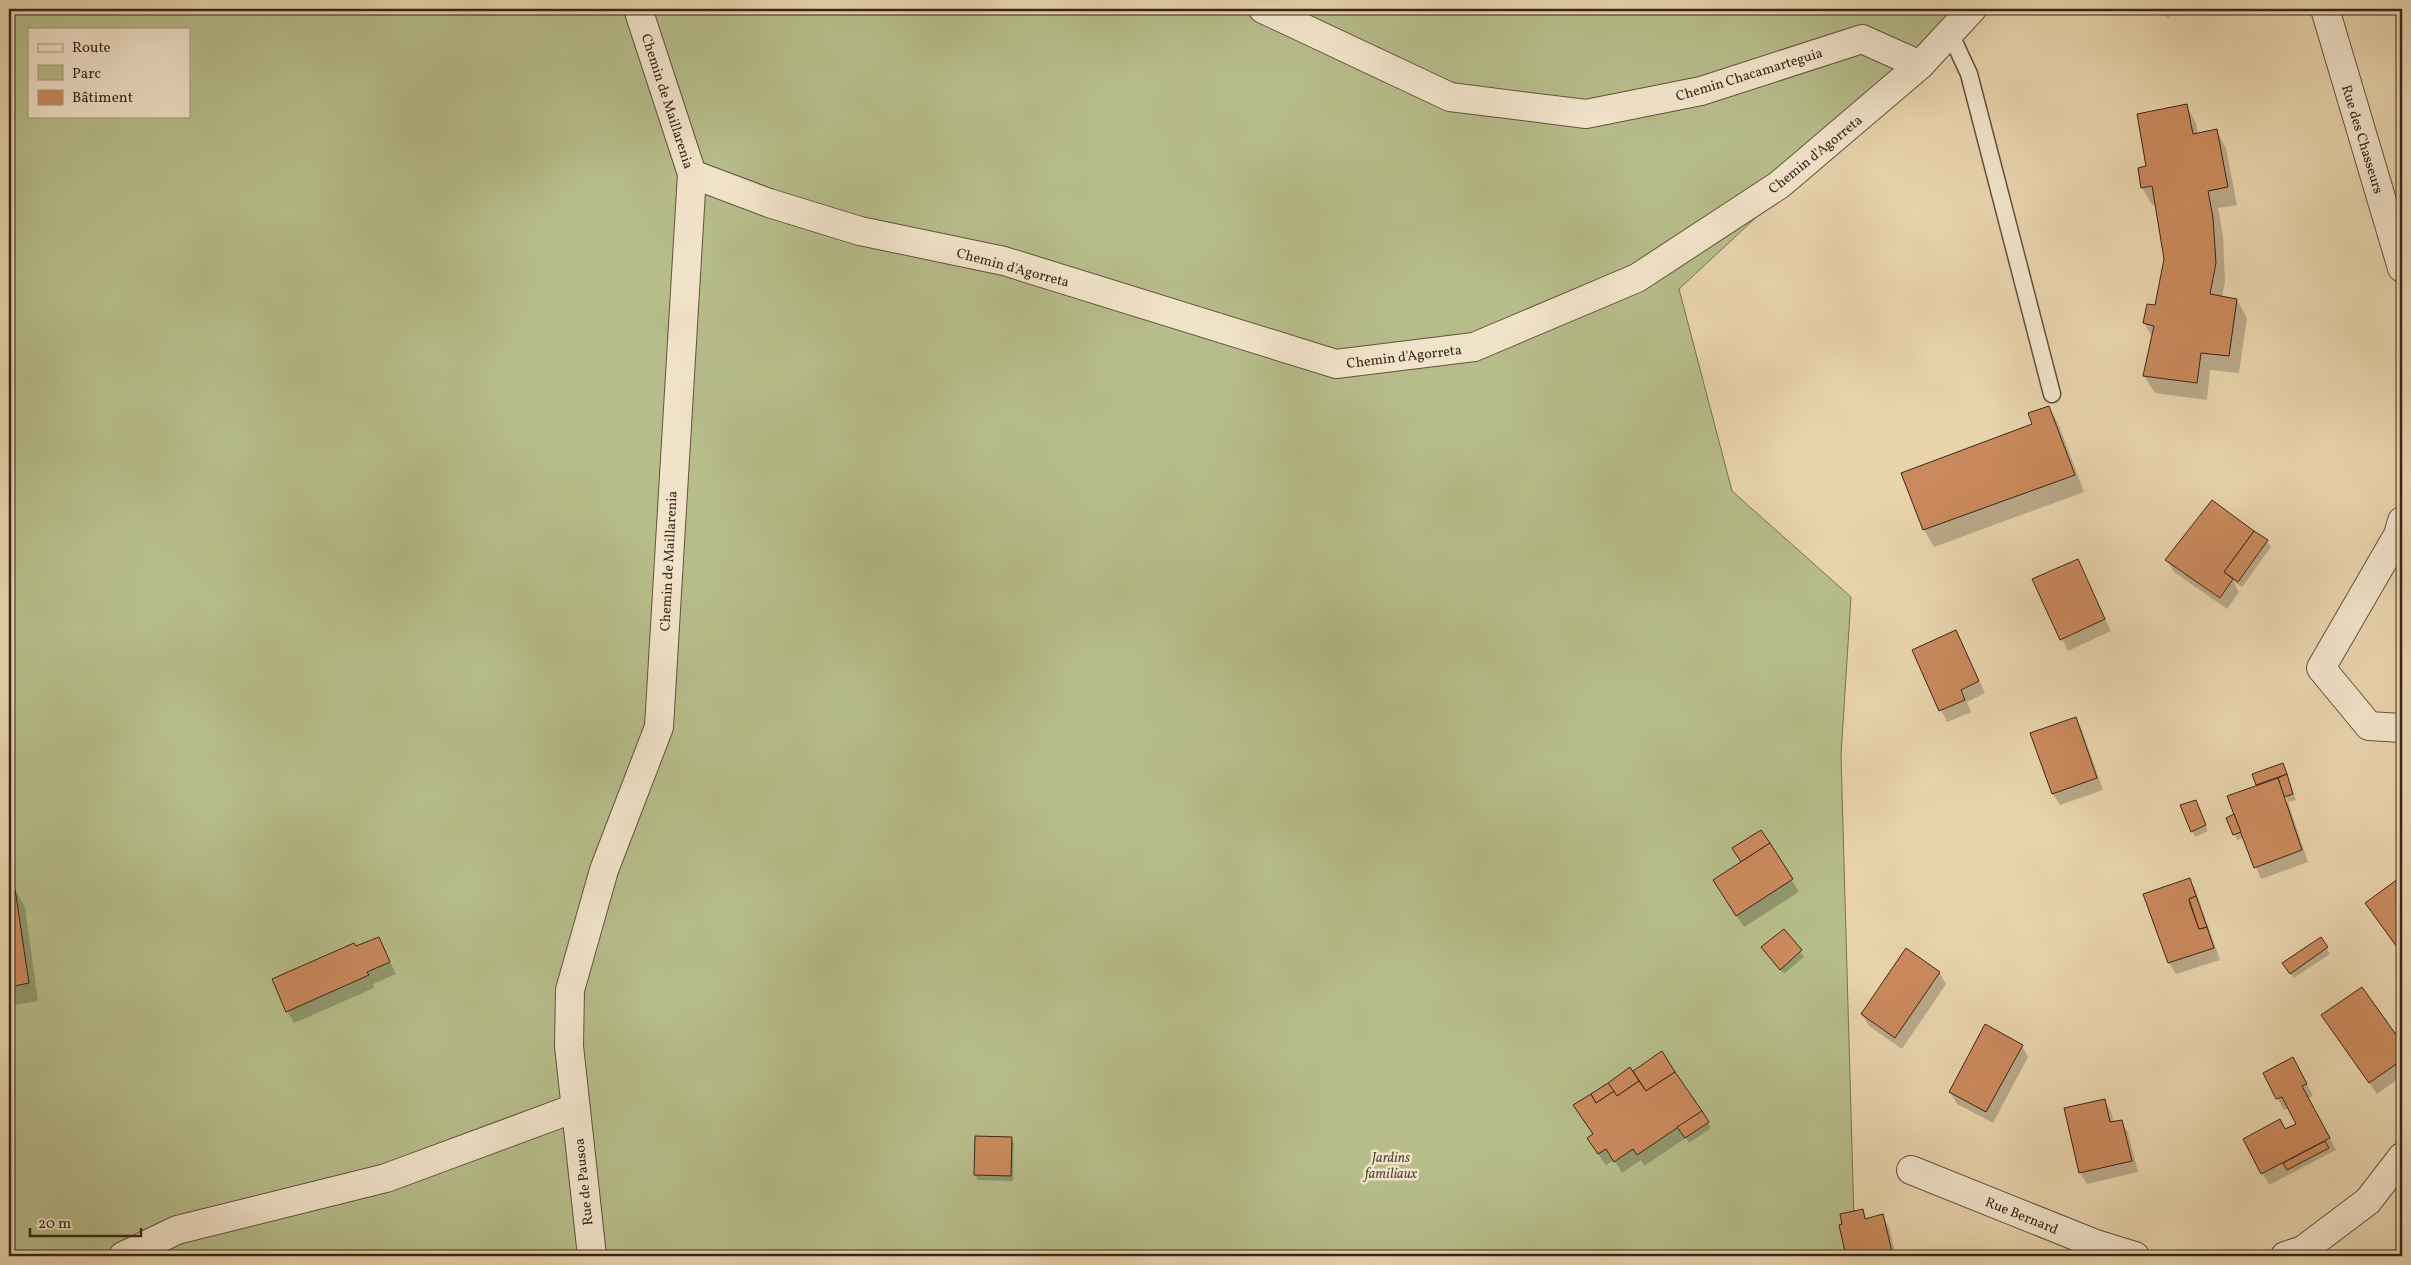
<svg xmlns="http://www.w3.org/2000/svg" width="2411" height="1265" font-family="Vollkorn,serif">
  <rect width="100%" height="100%" fill="#e9d4ad"/>
  <filter id="stains"><feTurbulence type="fractalNoise" baseFrequency=".004" numOctaves="4"/><feColorMatrix values="0 0 0 0 .2 0 0 0 0 .09 0 0 0 0 .02 0 0 0 .5 -.17"/></filter>
  <radialGradient id="worn" r=".72"><stop offset=".6" stop-color="#630" stop-opacity="0"/><stop offset="1" stop-color="#630" stop-opacity=".3"/></radialGradient>
  <!-- green -->
  <path fill="#b6bd8a" stroke="#777252" fill-rule="evenodd" d="M 9,9 L 1972,9 L 1920,65 L 1679,289 L 1732,491 L 1851,597 L 1841,755 L 1855,1256 L 9,1256 ZM 29,29 L 189,29 L 189,116 L 29,116 Z"/>
  <!-- shadow -->
  <g fill="#0003" fill-rule="evenodd">
    <path d="M 1804,9 L 1824,9 L 1808,15 Z"/>
    <path d="M 2156,9 L 2176,9 L 2168,18 Z"/>
    <path d="M 2186,105 L 2196,123 L 2198,134 L 2216,130 L 2226,148 L 2237,205 L 2218,208 L 2223,236 L 2225,281 L 2222,297 L 2237,300 L 2247,318 L 2239,373 L 2210,370 L 2207,400 L 2155,393 L 2144,376 L 2153,338 L 2144,323 L 2156,307 L 2166,259 L 2156,204 L 2152,205 L 2142,187 L 2147,167 Z"/>
    <path d="M 2049,407 L 2059,425 L 2084,492 L 1934,547 L 1924,530 L 1903,473 L 2034,425 Z"/>
    <path d="M 2212,502 L 2267,541 L 2271,547 L 2242,587 L 2233,581 L 2239,592 L 2227,609 L 2174,572 L 2167,560 Z"/>
    <path d="M 2077,560 L 2111,631 L 2068,651 L 2034,580 Z"/>
    <path d="M 1956,631 L 1985,693 L 1967,702 L 1971,712 L 1947,722 L 1913,650 Z"/>
    <path d="M 2076,718 L 2082,730 L 2103,790 L 2060,805 L 2053,794 Z"/>
    <path d="M 2282,764 L 2296,800 L 2288,802 L 2308,862 L 2261,879 L 2244,838 L 2237,840 L 2228,818 L 2235,815 L 2258,786 L 2253,775 ZM 2281,790 L 2283,790 L 2288,802 L 2285,803 Z"/>
    <path d="M 2198,807 L 2208,831 L 2195,837 L 2192,831 Z"/>
    <path d="M 1761,831 L 1799,892 L 1744,927 L 1721,892 Z"/>
    <path d="M 2402,878 L 2402,955 L 2367,903 Z"/>
    <path d="M 2189,879 L 2196,891 L 2220,960 L 2176,974 L 2169,963 L 2145,895 Z"/>
    <path d="M 15,890 L 25,907 L 38,1001 L 9,1006 L 9,891 Z"/>
    <path d="M 1784,930 L 1804,957 L 1784,974 L 1766,953 Z"/>
    <path d="M 378,938 L 396,974 L 373,984 L 374,988 L 294,1023 L 287,1011 L 356,948 Z"/>
    <path d="M 2321,939 L 2330,954 L 2294,978 L 2287,969 Z"/>
    <path d="M 1939,972 L 1946,984 L 1902,1049 L 1869,1026 L 1862,1014 Z"/>
    <path d="M 2362,988 L 2402,1045 L 2402,1076 L 2377,1094 L 2323,1016 Z"/>
    <path d="M 2022,1046 L 2028,1057 L 1993,1123 L 1957,1104 L 1950,1092 Z"/>
    <path d="M 1661,1053 L 1711,1128 L 1689,1143 L 1686,1138 L 1644,1166 L 1641,1160 L 1622,1173 L 1614,1160 L 1606,1165 L 1595,1150 L 1593,1135 L 1632,1073 Z"/>
    <path d="M 2300,1071 L 2313,1096 L 2308,1098 L 2336,1150 L 2269,1185 L 2244,1140 L 2285,1130 L 2297,1124 L 2289,1108 L 2284,1110 L 2264,1074 Z"/>
    <path d="M 2104,1100 L 2111,1112 L 2114,1123 L 2121,1121 L 2128,1133 L 2138,1172 L 2087,1184 L 2080,1173 Z"/>
    <path d="M 1011,1138 L 1014,1144 L 1013,1181 L 978,1180 L 975,1175 Z"/>
    <path d="M 1862,1210 L 1867,1219 L 1882,1216 L 1889,1227 L 1896,1256 L 1847,1256 L 1840,1226 Z"/>
  </g>
  <!-- building -->
  <g fill="#cb8a5d" stroke="#38261a">
    <path d="M 2187,104 L 2193,134 L 2217,129 L 2228,187 L 2208,191 L 2213,218 L 2216,263 L 2210,294 L 2237,299 L 2229,356 L 2201,353 L 2197,383 L 2143,376 L 2154,326 L 2143,323 L 2147,304 L 2155,305 L 2164,259 L 2152,186 L 2141,188 L 2138,168 L 2146,166 L 2137,114 Z"/>
    <path d="M 2049,406 L 2075,475 L 1923,530 L 1901,473 L 2032,424 L 2028,413 Z"/>
    <path d="M 2212,500 L 2254,531 L 2224,572 L 2233,579 L 2220,598 L 2165,560 Z"/>
    <path d="M 2254,531 L 2268,540 L 2238,582 L 2224,572 Z"/>
    <path d="M 2078,559 L 2105,619 L 2060,640 L 2032,579 Z"/>
    <path d="M 1956,630 L 1979,681 L 1961,690 L 1965,700 L 1939,711 L 1912,650 Z"/>
    <path d="M 2076,717 L 2097,778 L 2052,794 L 2030,733 Z"/>
    <path d="M 2283,763 L 2287,774 L 2256,785 L 2252,774 Z"/>
    <path d="M 2287,774 L 2293,794 L 2284,797 L 2278,778 Z"/>
    <path d="M 2278,778 L 2302,850 L 2254,868 L 2227,796 Z"/>
    <path d="M 2196,800 L 2206,825 L 2191,832 L 2180,805 Z"/>
    <path d="M 2234,814 L 2241,832 L 2233,835 L 2226,818 Z"/>
    <path d="M 1761,830 L 1770,843 L 1741,862 L 1732,848 Z"/>
    <path d="M 1770,843 L 1793,879 L 1736,916 L 1713,880 Z"/>
    <path d="M 2402,876 L 2402,944 L 2397,947 L 2365,903 Z"/>
    <path d="M 2190,878 L 2196,896 L 2189,899 L 2190,904 L 2199,929 L 2207,927 L 2214,948 L 2168,963 L 2143,894 Z"/>
    <path d="M 9,889 L 15,889 L 29,983 L 9,987 Z"/>
    <path d="M 2196,896 L 2207,927 L 2199,929 L 2189,899 Z"/>
    <path d="M 1784,929 L 1802,950 L 1780,970 L 1761,947 Z"/>
    <path d="M 379,937 L 390,962 L 367,972 L 369,975 L 286,1012 L 272,979 L 354,943 L 356,946 Z"/>
    <path d="M 2321,937 L 2328,947 L 2290,974 L 2282,963 Z"/>
    <path d="M 1906,948 L 1940,972 L 1895,1038 L 1861,1014 Z"/>
    <path d="M 2362,987 L 2402,1043 L 2402,1060 L 2369,1083 L 2321,1015 Z"/>
    <path d="M 1985,1024 L 2023,1045 L 1986,1112 L 1949,1092 Z"/>
    <path d="M 1662,1051 L 1675,1072 L 1646,1091 L 1633,1071 Z"/>
    <path d="M 2293,1057 L 2307,1084 L 2302,1086 L 2330,1138 L 2261,1174 L 2243,1139 L 2280,1119 L 2285,1129 L 2296,1124 L 2282,1097 L 2276,1099 L 2263,1073 Z"/>
    <path d="M 1630,1067 L 1639,1081 L 1617,1096 L 1608,1083 Z"/>
    <path d="M 1675,1072 L 1702,1111 L 1637,1155 L 1633,1149 L 1614,1162 L 1606,1149 L 1598,1154 L 1587,1138 L 1593,1134 L 1573,1105 L 1591,1094 L 1596,1103 L 1614,1091 L 1617,1096 L 1639,1081 L 1646,1091 Z"/>
    <path d="M 1608,1083 L 1614,1091 L 1596,1103 L 1591,1094 Z"/>
    <path d="M 2105,1099 L 2110,1122 L 2122,1120 L 2132,1161 L 2079,1173 L 2064,1108 Z"/>
    <path d="M 1702,1111 L 1709,1122 L 1685,1138 L 1677,1127 Z"/>
    <path d="M 975,1136 L 1012,1137 L 1011,1176 L 974,1175 Z"/>
    <path d="M 2325,1141 L 2329,1148 L 2287,1170 L 2283,1163 Z"/>
    <path d="M 1863,1209 L 1865,1219 L 1883,1214 L 1893,1256 L 1846,1256 L 1839,1225 L 1842,1224 L 1840,1214 Z"/>
  </g>
  <g fill="none" stroke-linecap="round" stroke-linejoin="round">
    <defs>
      <path id="lane" d="M 1950,33 L 1969,74 L 2052,394"/>
      <g id="street">
        <path d="M 1263,9 L 1450,97 L 1586,114 L 1701,91 L 1862,39 L 1920,65"/>
        <path d="M 2325,9 L 2402,268"/>
        <path d="M 692,174 L 769,203 L 860,231 L 1004,261 L 1336,364 L 1474,347 L 1637,278 L 1779,185 L 1920,65 L 1972,9"/>
        <path d="M 2402,521 L 2398,535 L 2321,668 L 2369,726 L 2402,728"/>
        <path d="M 1911,1170 L 2093,1243 L 2135,1256"/>
        <path d="M 123,1256 L 177,1230 L 386,1178 L 575,1108"/>
        <path d="M 592,1256 L 569,1046 L 570,990 L 604,870 L 659,727 L 692,174 L 638,9"/>
        <path d="M 2285,1256 L 2303,1250 L 2368,1201 L 2402,1157"/>
      </g>
    </defs>
    <!-- lane casing -->
    <use href="#lane" stroke="#64523f" stroke-width="19"/>
    <!-- street casing -->
    <use href="#street" stroke="#64523f" stroke-width="30"/>
    <!-- lane -->
    <use href="#lane" stroke="#f1e3ca" stroke-width="16"/>
    <!-- street -->
    <use href="#street" stroke="#f1e3ca" stroke-width="28"/>
  </g>
  <g text-anchor="middle" stroke-width="5" stroke-linejoin="round" paint-order="stroke">
    <!-- street labels -->
    <g font-size="14" fill="#38261a" stroke="#f1e3ca">
      <text transform="translate(1749 74) rotate(-17)" y="5">Chemin Chacamarteguia</text>
      <text transform="translate(668 101) rotate(72)" y="5">Chemin de Maillarenia</text>
      <text transform="translate(2363 139) rotate(73)" y="5">Rue des Chasseurs</text>
      <text transform="translate(1815 154) rotate(-39)" y="5">Chemin d'Agorreta</text>
      <text transform="translate(1013 267) rotate(15)" y="5">Chemin d'Agorreta</text>
      <text transform="translate(1404 356) rotate(-7)" y="5">Chemin d'Agorreta</text>
      <text transform="translate(668 561) rotate(-87)" y="5">Chemin de Maillarenia</text>
      <text transform="translate(583 1182) rotate(-96)" y="5">Rue de Pausoa</text>
      <text transform="translate(2022 1215) rotate(22)" y="5">Rue Bernard</text>
    </g>
    <!-- park labels -->
    <g font-size="14" font-style="italic" fill="#584c36" stroke="#f1e3ca">
      <text x="1391" y="1162">Jardins<tspan x="1391" dy="16">familiaux</tspan></text>
    </g>
  </g>
  <!-- margin -->
  <rect width="2411" height="1265" fill="none" stroke="#e9d4ad" stroke-width="30"/>
  <rect x="10" y="10" width="2391" height="1245" fill="none" stroke="#38261a" stroke-width="2.5"/>
  <rect x="15" y="15" width="2381" height="1235" fill="none" stroke="#38261a"/>
  <!-- legend -->
  <rect x="28" y="28" width="162" height="90" fill="#f1e3ca" stroke="#a79784"/>
  <rect x="38" y="44" width="25" height="8" fill="#f1e3ca" stroke="#a79784"/>
  <text x="72" y="52" font-size="15" fill="#38261a">Route</text>
  <rect x="38" y="65" width="25" height="15" fill="#b6bd8a" stroke="#a79784"/>
  <text x="72" y="78" font-size="15" fill="#38261a">Parc</text>
  <rect x="38" y="90" width="25" height="15" fill="#cb8a5d" stroke="#a79784"/>
  <text x="72" y="102" font-size="15" fill="#38261a">Bâtiment</text>
  <!-- scale -->
  <path d="M30 1228v8h111v-8" fill="none" stroke="#38261a" stroke-width="2.5"/>
  <text x="38" y="1228" font-size="15" fill="#38261a" stroke="#f1e3ca" stroke-width="4" paint-order="stroke">20 m</text>
  <rect width="100%" height="100%" filter="url(#stains)"/>
  <rect width="100%" height="100%" fill="url(#worn)"/>
</svg>
